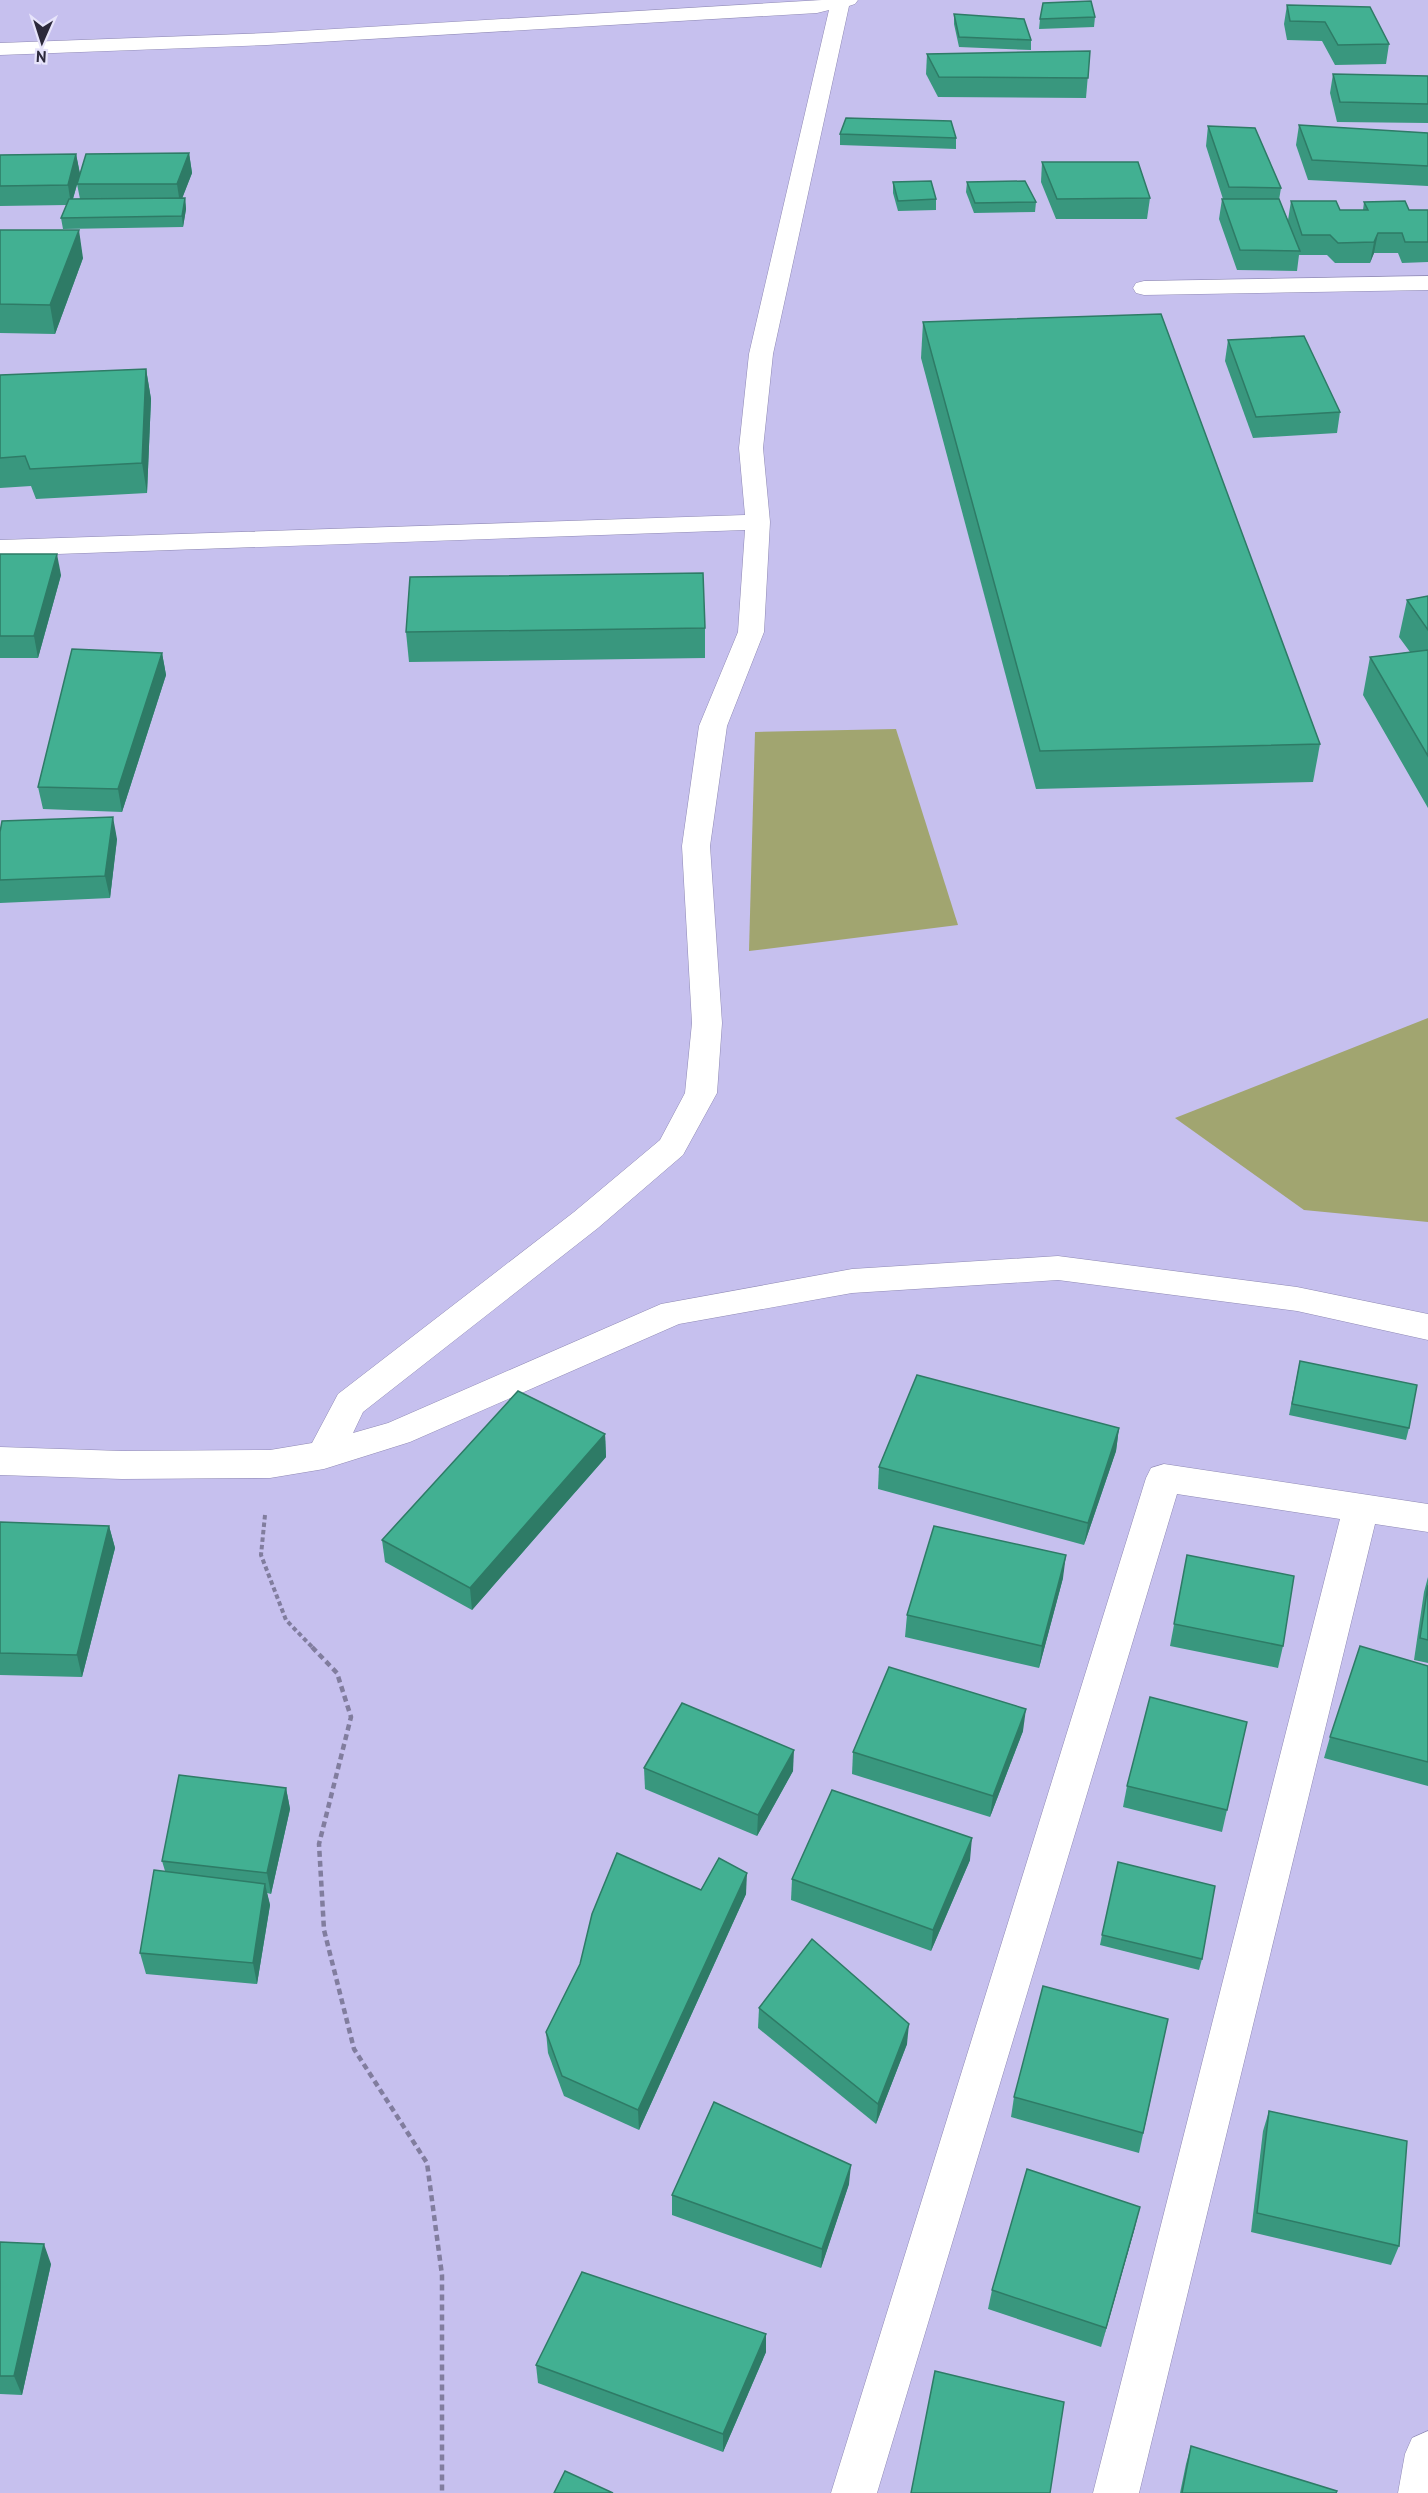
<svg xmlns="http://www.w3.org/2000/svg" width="1428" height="2493" font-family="'PT Sans',sans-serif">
  <rect width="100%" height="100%" fill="#c6c0ee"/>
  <!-- green -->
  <g fill="#a1a570">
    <path d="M 896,729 L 958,925 L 749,951 L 755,732 Z"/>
    <path d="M 1428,1018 L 1428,1222 L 1304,1210 L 1175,1118 Z"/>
  </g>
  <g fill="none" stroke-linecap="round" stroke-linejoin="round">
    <defs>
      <g id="minor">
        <path d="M 822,0 L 858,0 L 855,4 L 849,6 L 773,354 L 763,448 L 770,522 L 764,632 L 727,726 L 710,846 L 722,1023 L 717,1093 L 683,1155 L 598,1228 L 363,1412 L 353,1433 L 388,1423 L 661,1304 L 852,1269 L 1058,1256 L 1297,1287 L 1428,1314 L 1428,1340 L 1297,1311 L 1058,1280 L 852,1293 L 679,1324 L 410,1442 L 324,1469 L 270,1478 L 122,1479 L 0,1475 L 0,1447 L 122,1451 L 270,1450 L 312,1443 L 338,1394 L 574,1212 L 660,1140 L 685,1093 L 692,1023 L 682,846 L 699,726 L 738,632 L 745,530 L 0,556 L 0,540 L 745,515 L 739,448 L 749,354 L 829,10 L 817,13 L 267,45 L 0,55 L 0,43 L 267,33 Z"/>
        <path d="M 1428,276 L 1428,290 L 1144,295 L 1136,293 L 1133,288 L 1136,283 L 1144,281 Z"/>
        <path d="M 1164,1464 L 1428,1504 L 1428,1532 L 1375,1524 L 1139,2493 L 1093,2493 L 1340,1519 L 1177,1494 L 877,2493 L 831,2493 L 1146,1478 L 1151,1468 Z"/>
        <path d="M 1428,2431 L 1428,2493 L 1398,2493 L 1405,2454 L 1412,2438 Z"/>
      </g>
    </defs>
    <!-- minor casing -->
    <use href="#minor" stroke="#8f89b4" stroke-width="1"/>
    <!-- path-far1 -->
    <path stroke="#817d9e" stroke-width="4" stroke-dasharray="4.5 3" stroke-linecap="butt" d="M 265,1515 L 261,1555 L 286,1620 L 314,1649"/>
    <!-- path -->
    <path stroke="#817d9e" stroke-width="4.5" stroke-dasharray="6 4" stroke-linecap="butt" d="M 312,1647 L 337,1673 L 351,1717 L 319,1844 L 324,1930 L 354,2049 L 427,2163 L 442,2275 L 442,2493"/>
    <!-- minor -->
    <use href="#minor" fill="#fff" fill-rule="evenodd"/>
  </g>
  <!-- wall -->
  <g fill="#39977e">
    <path d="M 1287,5 L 1389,44 L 1386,64 L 1335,65 L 1322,41 L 1287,40 L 1284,24 Z"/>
    <path d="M 954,14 L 1031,40 L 1031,50 L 959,47 L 954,24 Z"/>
    <path d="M 1095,17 L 1094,27 L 1039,29 L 1040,19 Z"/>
    <path d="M 1090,51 L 1086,98 L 938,97 L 926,74 L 927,54 Z"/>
    <path d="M 1333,74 L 1428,76 L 1428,123 L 1337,122 L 1330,93 Z"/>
    <path d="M 1299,125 L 1428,133 L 1428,186 L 1308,180 L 1296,145 Z"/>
    <path d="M 1208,126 L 1281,188 L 1279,200 L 1288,220 L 1291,201 L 1340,210 L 1363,210 L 1364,202 L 1409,210 L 1428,210 L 1428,262 L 1402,263 L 1398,253 L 1374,253 L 1370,263 L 1335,263 L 1327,255 L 1299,255 L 1297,271 L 1237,270 L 1219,219 L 1222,199 L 1223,199 L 1206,146 Z"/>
    <path d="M 840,134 L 956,138 L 956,149 L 840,145 Z"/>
    <path d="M 189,153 L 192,173 L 182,198 L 185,198 L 186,209 L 183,227 L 63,229 L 61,218 L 67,205 L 0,206 L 0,155 L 76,154 L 80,174 L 73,199 L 80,199 L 77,184 Z"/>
    <path d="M 1042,162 L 1150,198 L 1147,219 L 1056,219 L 1041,182 Z"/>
    <path d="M 893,182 L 936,199 L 936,210 L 898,211 L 893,193 Z"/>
    <path d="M 967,182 L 1036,202 L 1035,212 L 974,213 L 966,192 Z"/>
    <path d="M 0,230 L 83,258 L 55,334 L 0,333 Z"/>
    <path d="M 923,322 L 1320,744 L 1313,782 L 1036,789 L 921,358 Z"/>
    <path d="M 1228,340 L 1340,412 L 1337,433 L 1253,438 L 1225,361 Z"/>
    <path d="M 146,369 L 151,399 L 147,493 L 36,499 L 31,486 L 0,488 L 0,375 Z"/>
    <path d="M 0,554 L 61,575 L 38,658 L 0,658 Z"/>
    <path d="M 1428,596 L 1428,808 L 1363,695 L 1370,657 L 1410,652 L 1399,637 L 1407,600 Z"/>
    <path d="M 705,628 L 705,658 L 409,662 L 406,632 Z"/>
    <path d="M 162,653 L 166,675 L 122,812 L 43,809 L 38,787 Z"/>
    <path d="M 0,832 L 117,839 L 110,898 L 0,903 Z"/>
    <path d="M 1300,1361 L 1409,1428 L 1406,1440 L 1289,1415 Z"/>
    <path d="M 1119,1428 L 1116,1451 L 1084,1545 L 878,1489 L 879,1467 Z"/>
    <path d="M 605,1434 L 606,1457 L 472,1610 L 385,1562 L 382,1540 Z"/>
    <path d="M 0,1522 L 109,1526 L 115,1548 L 82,1677 L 0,1675 Z"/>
    <path d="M 1187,1555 L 1283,1646 L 1278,1668 L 1170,1646 Z"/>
    <path d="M 1428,1577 L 1428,1663 L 1414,1660 L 1424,1592 Z"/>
    <path d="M 1063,1578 L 1039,1668 L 905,1637 L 907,1615 Z"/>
    <path d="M 1428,1666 L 1428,1786 L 1324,1758 L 1330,1737 Z"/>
    <path d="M 1247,1722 L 1222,1832 L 1123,1807 L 1127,1786 Z"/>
    <path d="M 1023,1731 L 990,1817 L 852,1774 L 853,1752 Z"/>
    <path d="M 644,1768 L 793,1771 L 757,1836 L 645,1789 Z"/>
    <path d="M 286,1788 L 290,1809 L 271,1894 L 267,1893 L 270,1905 L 257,1984 L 146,1974 L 140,1953 L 165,1871 L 162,1861 Z"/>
    <path d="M 970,1860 L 931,1951 L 791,1900 L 792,1879 Z"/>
    <path d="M 701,1890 L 746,1894 L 639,2130 L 564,2096 L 548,2053 L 546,2032 Z"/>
    <path d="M 1102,1935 L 1202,1959 L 1199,1970 L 1100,1945 Z"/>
    <path d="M 759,2008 L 907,2044 L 876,2124 L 758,2028 Z"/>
    <path d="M 1168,2019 L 1139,2153 L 1011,2117 L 1014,2097 Z"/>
    <path d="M 1269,2111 L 1399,2246 L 1391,2265 L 1251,2232 L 1263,2131 Z"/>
    <path d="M 849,2184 L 821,2268 L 672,2215 L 672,2195 Z"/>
    <path d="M 1135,2227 L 1101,2347 L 988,2309 L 992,2290 Z"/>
    <path d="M 0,2242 L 51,2264 L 22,2395 L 0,2394 Z"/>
    <path d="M 766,2352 L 723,2452 L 538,2383 L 536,2365 Z"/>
    <path d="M 1191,2446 L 1336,2493 L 1180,2493 L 1186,2464 Z"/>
  </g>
  <!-- shaded-wall -->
  <g fill="#2e7b66">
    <path d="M 189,153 L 192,173 L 180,204 L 177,184 Z"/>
    <path d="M 76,154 L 80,174 L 71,205 L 68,185 Z"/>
    <path d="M 185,198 L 186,209 L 183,227 L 182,216 Z"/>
    <path d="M 79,230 L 83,258 L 55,334 L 50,305 Z"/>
    <path d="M 1378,233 L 1374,253 L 1370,263 L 1374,242 Z"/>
    <path d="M 146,369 L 151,399 L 147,493 L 142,463 Z"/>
    <path d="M 57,554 L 61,575 L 38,658 L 34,636 Z"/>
    <path d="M 162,653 L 166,675 L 122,812 L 118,789 Z"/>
    <path d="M 113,817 L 117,839 L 110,898 L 105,876 Z"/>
    <path d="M 1119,1428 L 1116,1451 L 1084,1545 L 1088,1523 Z"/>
    <path d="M 605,1434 L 606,1457 L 472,1610 L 470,1588 Z"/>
    <path d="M 109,1526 L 115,1548 L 82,1677 L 77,1655 Z"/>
    <path d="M 1066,1555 L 1063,1578 L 1039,1668 L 1042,1646 Z"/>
    <path d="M 1026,1709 L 1023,1731 L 990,1817 L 993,1796 Z"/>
    <path d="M 794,1750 L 793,1771 L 757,1836 L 758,1815 Z"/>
    <path d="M 286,1788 L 290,1809 L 271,1894 L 267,1873 Z"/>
    <path d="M 972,1838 L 970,1860 L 931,1951 L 933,1930 Z"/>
    <path d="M 747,1873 L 746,1894 L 639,2130 L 638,2110 Z"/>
    <path d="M 265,1884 L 270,1905 L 257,1984 L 253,1963 Z"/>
    <path d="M 909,2024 L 907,2044 L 876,2124 L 878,2104 Z"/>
    <path d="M 851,2165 L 849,2184 L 821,2268 L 822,2249 Z"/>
    <path d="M 1140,2207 L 1135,2227 L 1101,2347 L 1106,2328 Z"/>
    <path d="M 44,2244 L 51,2264 L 22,2395 L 14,2376 Z"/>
    <path d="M 766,2334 L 766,2352 L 723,2452 L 723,2434 Z"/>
  </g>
  <!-- building -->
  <g fill="#42b092" stroke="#2e7b66" stroke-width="1.5">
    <path d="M 1091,1 L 1095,17 L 1040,19 L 1043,3 Z"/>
    <path d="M 1287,5 L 1370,7 L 1389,44 L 1338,45 L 1325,22 L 1290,21 Z"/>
    <path d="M 954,14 L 1024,19 L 1031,40 L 959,37 Z"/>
    <path d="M 1090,51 L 1088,78 L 939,77 L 927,54 Z"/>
    <path d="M 1333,74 L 1428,76 L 1428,104 L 1340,102 Z"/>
    <path d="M 846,118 L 951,121 L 956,138 L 840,134 Z"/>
    <path d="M 1299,125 L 1428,133 L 1428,166 L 1312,160 Z"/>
    <path d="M 1208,126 L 1255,128 L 1281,188 L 1229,187 Z"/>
    <path d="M 189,153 L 177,184 L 77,184 L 86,154 Z"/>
    <path d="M 76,154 L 68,185 L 0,186 L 0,155 Z"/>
    <path d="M 1042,162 L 1138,162 L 1150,198 L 1057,199 Z"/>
    <path d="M 931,181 L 936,199 L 898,201 L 893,182 Z"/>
    <path d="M 1025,181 L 1036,202 L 975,203 L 967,182 Z"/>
    <path d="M 185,198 L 182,216 L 61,218 L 69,199 Z"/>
    <path d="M 1222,199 L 1279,199 L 1300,251 L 1240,250 Z"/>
    <path d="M 1291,201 L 1336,201 L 1340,210 L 1368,210 L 1364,202 L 1405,201 L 1409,210 L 1428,210 L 1428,242 L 1405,242 L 1402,233 L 1378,233 L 1374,242 L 1338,243 L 1330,235 L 1302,235 Z"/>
    <path d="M 0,230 L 79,230 L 50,305 L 0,304 Z"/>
    <path d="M 1161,314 L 1320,744 L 1040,751 L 923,322 Z"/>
    <path d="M 1304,336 L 1340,412 L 1256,417 L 1228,340 Z"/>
    <path d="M 146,369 L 142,463 L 30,469 L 25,456 L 0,458 L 0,375 Z"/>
    <path d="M 0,554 L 57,554 L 34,636 L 0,636 Z"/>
    <path d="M 703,573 L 705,628 L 406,632 L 410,577 Z"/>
    <path d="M 1428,596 L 1428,630 L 1407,600 Z"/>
    <path d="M 72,649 L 162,653 L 118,789 L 38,787 Z"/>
    <path d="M 1428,650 L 1428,756 L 1370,657 Z"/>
    <path d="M 113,817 L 105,876 L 0,880 L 0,832 L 2,821 Z"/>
    <path d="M 1300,1361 L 1417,1385 L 1409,1428 L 1292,1404 Z"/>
    <path d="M 917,1375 L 1119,1428 L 1088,1523 L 879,1467 Z"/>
    <path d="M 518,1391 L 605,1434 L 470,1588 L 382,1540 Z"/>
    <path d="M 0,1522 L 109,1526 L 77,1655 L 0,1653 Z"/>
    <path d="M 934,1526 L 1066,1555 L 1042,1646 L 907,1615 Z"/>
    <path d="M 1187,1555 L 1294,1576 L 1283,1646 L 1174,1624 Z"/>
    <path d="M 1428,1585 L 1428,1640 L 1420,1638 Z"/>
    <path d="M 1360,1646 L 1428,1666 L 1428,1762 L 1330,1737 Z"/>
    <path d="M 889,1667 L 1026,1709 L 993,1796 L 853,1752 Z"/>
    <path d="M 1150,1697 L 1247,1722 L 1227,1810 L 1127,1786 Z"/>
    <path d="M 682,1703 L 794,1750 L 758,1815 L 644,1768 Z"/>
    <path d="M 179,1775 L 286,1788 L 267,1873 L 162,1861 Z"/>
    <path d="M 832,1790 L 972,1838 L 933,1930 L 792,1879 Z"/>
    <path d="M 617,1853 L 701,1890 L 719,1858 L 747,1873 L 638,2110 L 562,2076 L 546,2032 L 580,1964 L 592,1914 Z"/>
    <path d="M 1118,1862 L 1215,1886 L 1202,1959 L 1102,1935 Z"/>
    <path d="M 154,1870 L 265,1884 L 253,1963 L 140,1953 Z"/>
    <path d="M 812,1939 L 909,2024 L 878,2104 L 759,2008 Z"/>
    <path d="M 1043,1986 L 1168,2019 L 1143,2133 L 1014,2097 Z"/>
    <path d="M 714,2102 L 851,2165 L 822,2249 L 672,2195 Z"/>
    <path d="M 1269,2111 L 1407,2141 L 1399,2246 L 1257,2213 Z"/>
    <path d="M 1027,2169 L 1140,2207 L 1106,2328 L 992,2290 Z"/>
    <path d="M 0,2242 L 44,2244 L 14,2376 L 0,2376 Z"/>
    <path d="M 582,2272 L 766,2334 L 723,2434 L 536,2365 Z"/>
    <path d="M 935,2371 L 1064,2402 L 1050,2493 L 911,2493 Z"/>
    <path d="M 1191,2446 L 1337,2491 L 1336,2493 L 1182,2493 Z"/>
    <path d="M 565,2471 L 613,2493 L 554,2493 Z"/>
  </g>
  <!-- north arrow -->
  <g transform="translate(42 42) rotate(183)" stroke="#e7e4fb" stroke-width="4.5" paint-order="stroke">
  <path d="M0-4.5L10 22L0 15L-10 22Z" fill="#2c293b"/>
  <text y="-9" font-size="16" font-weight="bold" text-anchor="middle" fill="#2c293b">N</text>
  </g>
</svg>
